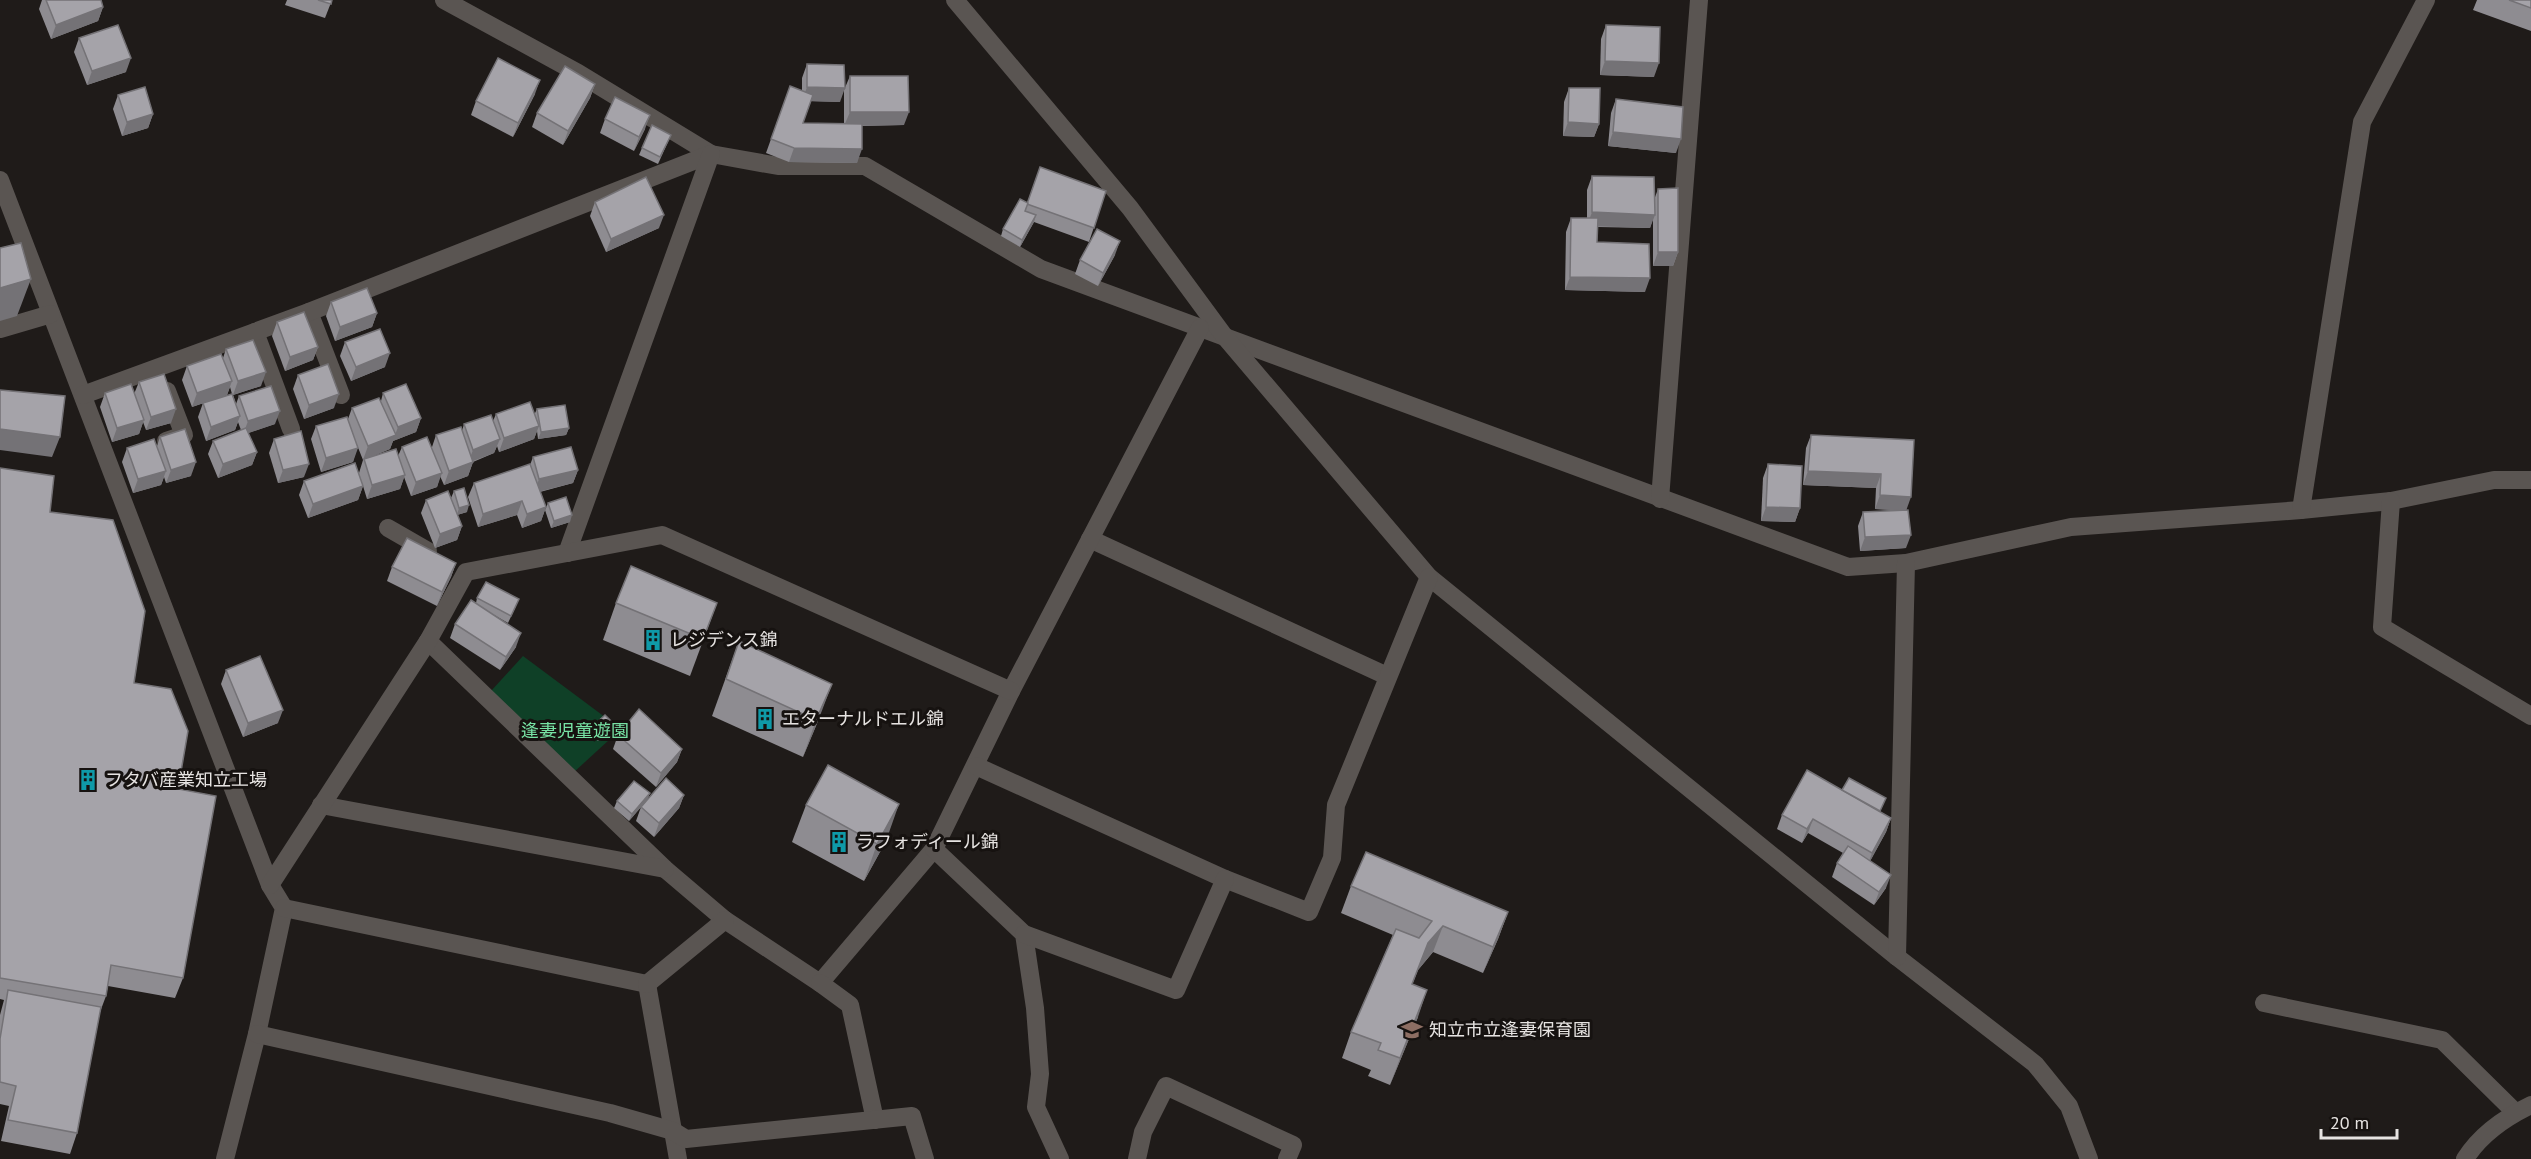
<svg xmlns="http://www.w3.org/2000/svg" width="2531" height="1159" font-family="'PT Sans','Noto Sans JP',sans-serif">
  <rect width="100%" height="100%" fill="#1f1b19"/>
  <!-- green -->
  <path fill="#0f4027" d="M 523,656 L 621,729 L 573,773 L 491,691 Z"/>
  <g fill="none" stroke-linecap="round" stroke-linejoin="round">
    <!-- minor -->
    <g stroke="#5a5552" stroke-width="18">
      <path d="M 444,0 L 578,73 L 711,154 L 778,166 L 865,166 L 1041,269 L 1848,567 L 1906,563 L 2071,527 L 2301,510 L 2391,501 L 2494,480 L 2531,480"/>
      <path d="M 955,0 L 1130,208 L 1225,337 L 1429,577 L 1897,957 L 2035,1064 L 2069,1106 L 2089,1159"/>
      <path d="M 0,180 L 270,885 L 284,908 L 257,1034 L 225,1159"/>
      <path d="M 309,312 L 341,395"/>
      <path d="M 0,329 L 51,314"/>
      <path d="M 255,332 L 291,429"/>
      <path d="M 83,395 L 309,312 L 711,154"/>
      <path d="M 166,441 L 184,435 L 167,391"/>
      <path d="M 1660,499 L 1699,0"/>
      <path d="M 2391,501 L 2382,627 L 2531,716"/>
      <path d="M 2301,510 L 2362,122 L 2426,0"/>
      <path d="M 388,528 L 428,551"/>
      <path d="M 1090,539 L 1387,676"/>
      <path d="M 567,553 L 711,154"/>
      <path d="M 428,641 L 665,869 L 725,920 L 820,983 L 934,849 L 1011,691 L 1200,328"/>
      <path d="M 976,766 L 1225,879 L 1309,912 L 1332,858 L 1336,805 L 1429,577"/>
      <path d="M 321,805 L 665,869"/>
      <path d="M 934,849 L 1024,934 L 1035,1008 L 1040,1074 L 1036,1107 L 1060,1159"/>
      <path d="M 270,885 L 428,641 L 466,572 L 662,535 L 1011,691"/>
      <path d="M 284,908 L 647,984"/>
      <path d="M 1024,934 L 1176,990 L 1225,879"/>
      <path d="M 1897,957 L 1906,563"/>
      <path d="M 820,983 L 850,1005 L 875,1120"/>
      <path d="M 647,984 L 678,1159"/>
      <path d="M 647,984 L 725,920"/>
      <path d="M 2264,1003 L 2442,1040 L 2515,1112"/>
      <path d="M 257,1034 L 610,1113 L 673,1131 L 686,1139 L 912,1116 L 925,1159"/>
      <path d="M 1137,1159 L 1143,1132 L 1166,1086 L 1293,1145 L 1287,1159"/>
      <path d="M 2465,1159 C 2480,1135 2506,1117 2531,1105"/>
    </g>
  </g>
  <!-- wall -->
  <g fill="#8e8c91">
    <path d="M 42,0 L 101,0 L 103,7 L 98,21 L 51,39 L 39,9 Z"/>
    <path d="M 287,0 L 332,0 L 325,18 L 285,5 Z"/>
    <path d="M 2477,0 L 2531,0 L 2531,31 L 2473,10 Z"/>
    <path d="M 1606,25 L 1654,77 L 1600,75 L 1601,39 Z"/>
    <path d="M 79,38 L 126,72 L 87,85 L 74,52 Z"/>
    <path d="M 807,64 L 840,102 L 811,101 L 803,123 L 844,124 L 844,90 L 850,76 L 904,125 L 862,126 L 857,163 L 789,162 L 766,153 L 790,86 L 802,91 L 802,78 Z"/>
    <path d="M 595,84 L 590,98 L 563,145 L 532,127 L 537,113 Z"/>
    <path d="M 1569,88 L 1599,124 L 1594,137 L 1563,136 L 1564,102 Z"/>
    <path d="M 535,94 L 513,137 L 471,115 L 476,101 Z"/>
    <path d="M 118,95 L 153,114 L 148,128 L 122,136 L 113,109 Z"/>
    <path d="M 1616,99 L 1676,153 L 1608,146 L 1611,113 Z"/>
    <path d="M 605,119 L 645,129 L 634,151 L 600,133 Z"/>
    <path d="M 671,135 L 658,164 L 639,155 L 642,148 Z"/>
    <path d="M 1592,176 L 1654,200 L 1658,189 L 1678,252 L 1673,266 L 1653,266 L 1653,218 L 1650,228 L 1598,227 L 1597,242 L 1645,292 L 1565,290 L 1566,232 L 1571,218 L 1587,218 L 1587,190 Z"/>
    <path d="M 1106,191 L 1089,242 L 1034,222 L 1020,247 L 1001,236 L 1003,229 L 1027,203 Z"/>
    <path d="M 595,202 L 659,228 L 606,252 L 590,216 Z"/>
    <path d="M 1115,255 L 1098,286 L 1075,274 L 1080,260 Z"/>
    <path d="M 331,302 L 377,313 L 372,327 L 335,341 L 326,316 Z"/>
    <path d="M 277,322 L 318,347 L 313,360 L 285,371 L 272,336 Z"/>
    <path d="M 345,342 L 385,367 L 351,381 L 340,356 Z"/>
    <path d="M 226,349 L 261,386 L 233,395 L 236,404 L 239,396 L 275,424 L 248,433 L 257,452 L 252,465 L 218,478 L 208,454 L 213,441 L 241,430 L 238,422 L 235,430 L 206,441 L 198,417 L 203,403 L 232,394 L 230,387 L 227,395 L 192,407 L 182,380 L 187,366 L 223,358 Z"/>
    <path d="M 298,375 L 334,408 L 304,419 L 293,389 Z"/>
    <path d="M 139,382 L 171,423 L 146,430 L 143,422 L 139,434 L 112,442 L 100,407 L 105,393 L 134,394 Z"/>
    <path d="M 383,393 L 421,418 L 416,432 L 393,441 L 390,449 L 373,456 L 398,456 L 402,447 L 432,447 L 436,435 L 462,431 L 464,424 L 493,421 L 496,414 L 534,415 L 537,409 L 569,428 L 566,435 L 538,439 L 537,431 L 534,439 L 499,452 L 497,446 L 494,453 L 473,462 L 468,476 L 444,485 L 440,476 L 437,487 L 411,496 L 404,477 L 400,489 L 367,499 L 363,486 L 358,500 L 308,518 L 299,495 L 304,481 L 359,473 L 363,460 L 357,445 L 353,462 L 321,472 L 311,439 L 316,426 L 348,419 L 352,408 L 381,401 Z"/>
    <path d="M 1811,435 L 1914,440 L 1906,510 L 1906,548 L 1860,551 L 1858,526 L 1863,512 L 1898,510 L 1875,509 L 1876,488 L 1803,485 L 1806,448 Z"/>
    <path d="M 160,437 L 191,476 L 166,483 L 164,477 L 161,485 L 133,493 L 122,462 L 127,448 L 157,446 Z"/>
    <path d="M 274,439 L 304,477 L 278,483 L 269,453 Z"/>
    <path d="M 533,457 L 578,470 L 573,483 L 540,492 L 546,507 L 541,521 L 522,528 L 517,515 L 478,527 L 468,497 L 474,483 L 530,465 Z"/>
    <path d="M 1768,464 L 1800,508 L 1795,522 L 1761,521 L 1763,478 Z"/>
    <path d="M 0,468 L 50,512 L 134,683 L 178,789 L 183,978 L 175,998 L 108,986 L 106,996 L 100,1012 L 77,1133 L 70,1154 L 1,1141 L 9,1106 L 0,1104 L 0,1015 L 4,1000 L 0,999 Z"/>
    <path d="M 454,491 L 467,512 L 457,515 L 462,526 L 457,540 L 435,548 L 421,513 L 426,500 L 454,508 L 451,498 Z"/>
    <path d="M 548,503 L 570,522 L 551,528 L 545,510 Z"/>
    <path d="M 456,563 L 451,577 L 437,606 L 387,581 L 392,567 Z"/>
    <path d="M 477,598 L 516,606 L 508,623 L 494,615 L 516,647 L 500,670 L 450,638 L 455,624 L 476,603 Z"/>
    <path d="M 616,603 L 717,603 L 690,676 L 603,640 Z"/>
    <path d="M 739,641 L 818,721 L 803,757 L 712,716 Z"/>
    <path d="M 226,670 L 278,723 L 243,737 L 221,684 Z"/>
    <path d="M 612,722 L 610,729 L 598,741 L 590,733 L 593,726 Z"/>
    <path d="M 618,735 L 682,749 L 677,762 L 656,787 L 613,749 Z"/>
    <path d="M 650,793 L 647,800 L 629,821 L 614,808 L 617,801 Z"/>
    <path d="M 684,795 L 679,808 L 654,837 L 636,821 L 641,807 Z"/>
    <path d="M 806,805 L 886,841 L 864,881 L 792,842 Z"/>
    <path d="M 1880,812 L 1891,818 L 1886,832 L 1870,861 L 1886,888 L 1874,905 L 1832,877 L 1837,863 L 1843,853 L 1808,833 L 1802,843 L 1777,829 L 1782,815 Z"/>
    <path d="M 1351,886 L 1508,912 L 1498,939 L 1483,973 L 1433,952 L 1418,970 L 1412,985 L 1418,1017 L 1390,1085 L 1368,1076 L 1371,1070 L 1342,1058 L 1351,1032 L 1393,935 L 1341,913 Z"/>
  </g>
  <!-- shaded-wall -->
  <g fill="#747276">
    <path d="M 103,7 L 98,21 L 51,39 L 56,25 Z"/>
    <path d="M 131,58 L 126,72 L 87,85 L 92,71 Z"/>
    <path d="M 1605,61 L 1659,63 L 1654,77 L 1600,75 Z"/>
    <path d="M 540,80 L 535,94 L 513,137 L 518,123 Z"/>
    <path d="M 595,84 L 590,98 L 563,145 L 568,131 Z"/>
    <path d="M 807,87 L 845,88 L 840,102 L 802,101 Z"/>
    <path d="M 850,112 L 909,112 L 904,125 L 844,126 Z"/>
    <path d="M 153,114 L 148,128 L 122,136 L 127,122 Z"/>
    <path d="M 650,115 L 645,129 L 634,151 L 639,137 Z"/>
    <path d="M 1568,122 L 1599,124 L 1594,137 L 1563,136 Z"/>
    <path d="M 1613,132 L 1681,139 L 1676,153 L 1608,146 Z"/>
    <path d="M 794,148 L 862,149 L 857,163 L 789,162 Z"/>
    <path d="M 1592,212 L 1655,215 L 1650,228 L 1587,226 Z"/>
    <path d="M 664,215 L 659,228 L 606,252 L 611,239 Z"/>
    <path d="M 1036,215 L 1034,222 L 1020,247 L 1022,240 Z"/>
    <path d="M 1120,241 L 1115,255 L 1098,286 L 1103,273 Z"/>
    <path d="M 1658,252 L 1678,252 L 1673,266 L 1653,266 Z"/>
    <path d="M 1570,277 L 1650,278 L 1645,292 L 1565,290 Z"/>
    <path d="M 31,279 L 17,316 L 0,321 L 0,288 Z"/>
    <path d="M 377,313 L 372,327 L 335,341 L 340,327 Z"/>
    <path d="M 318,347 L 313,360 L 285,371 L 290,357 Z"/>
    <path d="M 390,353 L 385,367 L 351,381 L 356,367 Z"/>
    <path d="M 266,372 L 261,386 L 233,395 L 238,381 Z"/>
    <path d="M 232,381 L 227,395 L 192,407 L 197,393 Z"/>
    <path d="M 339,394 L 334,408 L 304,419 L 309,405 Z"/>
    <path d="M 176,409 L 171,423 L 146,430 L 151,417 Z"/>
    <path d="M 280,411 L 275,424 L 243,435 L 248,421 Z"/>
    <path d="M 240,416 L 235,430 L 206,441 L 211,427 Z"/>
    <path d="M 421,418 L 416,432 L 393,441 L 390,449 L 363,460 L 368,446 L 395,435 L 398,427 Z"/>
    <path d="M 144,420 L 139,434 L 112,442 L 117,428 Z"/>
    <path d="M 539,426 L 534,439 L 499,452 L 504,438 Z"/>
    <path d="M 569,428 L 566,435 L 538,439 L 541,432 Z"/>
    <path d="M 0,429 L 60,437 L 52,457 L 0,450 Z"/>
    <path d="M 500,439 L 494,453 L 468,463 L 473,450 Z"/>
    <path d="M 358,448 L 353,462 L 321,472 L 326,458 Z"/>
    <path d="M 257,452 L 252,465 L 218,478 L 223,464 Z"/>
    <path d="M 196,462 L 191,476 L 166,483 L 171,470 Z"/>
    <path d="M 473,462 L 468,476 L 444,485 L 449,471 Z"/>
    <path d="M 309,464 L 304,477 L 278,483 L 283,470 Z"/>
    <path d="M 578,470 L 573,483 L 534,493 L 539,479 Z"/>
    <path d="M 166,471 L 161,485 L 133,493 L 138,479 Z"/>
    <path d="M 1808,471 L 1881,474 L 1876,488 L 1803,485 Z"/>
    <path d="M 442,473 L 437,487 L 411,496 L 416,482 Z"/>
    <path d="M 405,475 L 400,489 L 367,499 L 372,485 Z"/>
    <path d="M 363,486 L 358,500 L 308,518 L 313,504 Z"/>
    <path d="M 1880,495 L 1911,497 L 1906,511 L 1875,509 Z"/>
    <path d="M 522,501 L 517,515 L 478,527 L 483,514 Z"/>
    <path d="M 469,505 L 467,512 L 457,515 L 459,508 Z"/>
    <path d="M 546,507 L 541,521 L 522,528 L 527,514 Z"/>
    <path d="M 1766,507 L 1800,508 L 1795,522 L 1761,521 Z"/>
    <path d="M 572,515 L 570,522 L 551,528 L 554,521 Z"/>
    <path d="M 462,526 L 457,540 L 435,548 L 440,534 Z"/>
    <path d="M 1911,535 L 1906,548 L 1860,551 L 1865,537 Z"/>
    <path d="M 456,563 L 451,577 L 437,606 L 442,592 Z"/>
    <path d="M 521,633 L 516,647 L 500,670 L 506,657 Z"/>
    <path d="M 832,684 L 818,721 L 803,757 L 816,720 Z"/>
    <path d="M 283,710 L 278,723 L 243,737 L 248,723 Z"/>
    <path d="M 612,722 L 610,729 L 598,741 L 600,734 Z"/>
    <path d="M 682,749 L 677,762 L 656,787 L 661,773 Z"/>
    <path d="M 650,793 L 647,800 L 629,821 L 632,814 Z"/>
    <path d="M 684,795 L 679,808 L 654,837 L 659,823 Z"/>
    <path d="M 899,804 L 886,841 L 864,881 L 877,844 Z"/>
    <path d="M 1891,818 L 1886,832 L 1867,867 L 1872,853 Z"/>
    <path d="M 1813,819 L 1808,833 L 1802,843 L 1807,829 Z"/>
    <path d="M 1891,875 L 1886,888 L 1874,905 L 1879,892 Z"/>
    <path d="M 1508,912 L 1498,939 L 1483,973 L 1493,947 Z"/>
    <path d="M 1443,926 L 1433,952 L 1418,970 L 1428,943 Z"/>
    <path d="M 1427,990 L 1418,1017 L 1390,1085 L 1400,1058 Z"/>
  </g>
  <!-- building -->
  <g fill="#a5a3a9" stroke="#747276" stroke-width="1.5">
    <path d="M 46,0 L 101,0 L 103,7 L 56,25 Z"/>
    <path d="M 318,0 L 332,0 L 331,4 Z"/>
    <path d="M 2509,0 L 2531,0 L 2531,8 Z"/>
    <path d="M 118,25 L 131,58 L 92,71 L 79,38 Z"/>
    <path d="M 1606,25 L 1660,27 L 1659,63 L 1605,61 Z"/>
    <path d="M 498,58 L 540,80 L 518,123 L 476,101 Z"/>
    <path d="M 807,64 L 844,65 L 845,88 L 807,87 Z"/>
    <path d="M 565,66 L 595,84 L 568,131 L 537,113 Z"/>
    <path d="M 850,76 L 908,76 L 909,112 L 850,112 Z"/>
    <path d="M 790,86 L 813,95 L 803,123 L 862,124 L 862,149 L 794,148 L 771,139 Z"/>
    <path d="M 145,87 L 153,114 L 127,122 L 118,95 Z"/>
    <path d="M 1569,88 L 1600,88 L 1599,124 L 1568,122 Z"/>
    <path d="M 615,97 L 650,115 L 639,137 L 605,119 Z"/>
    <path d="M 1616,99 L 1683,107 L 1681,139 L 1613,132 Z"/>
    <path d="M 652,125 L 671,135 L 660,157 L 642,148 Z"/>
    <path d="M 1040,167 L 1106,191 L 1094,228 L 1027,204 Z"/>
    <path d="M 1592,176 L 1654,177 L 1655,215 L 1592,212 Z"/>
    <path d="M 646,177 L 664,215 L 611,239 L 595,202 Z"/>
    <path d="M 1678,188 L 1678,252 L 1658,252 L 1658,189 Z"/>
    <path d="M 1020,199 L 1028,203 L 1025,211 L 1036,215 L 1022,240 L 1003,229 Z"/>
    <path d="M 1571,218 L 1598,218 L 1597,242 L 1649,244 L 1650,278 L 1570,277 Z"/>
    <path d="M 1097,229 L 1120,241 L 1103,273 L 1080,260 Z"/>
    <path d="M 21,243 L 31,279 L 0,288 L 0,248 Z"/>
    <path d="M 367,288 L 377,313 L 340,327 L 331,302 Z"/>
    <path d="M 304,312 L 318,347 L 290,357 L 277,322 Z"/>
    <path d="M 380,329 L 390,353 L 356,367 L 345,342 Z"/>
    <path d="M 253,340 L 266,372 L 238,381 L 226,349 Z"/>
    <path d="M 221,354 L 232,381 L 197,393 L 187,366 Z"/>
    <path d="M 328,364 L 339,394 L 309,405 L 298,375 Z"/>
    <path d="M 164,374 L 176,409 L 151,417 L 139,382 Z"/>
    <path d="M 131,384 L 144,420 L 117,428 L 105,393 Z"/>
    <path d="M 406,384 L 421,418 L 398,427 L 383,393 Z"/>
    <path d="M 271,386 L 280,411 L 248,421 L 239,396 Z"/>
    <path d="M 0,390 L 65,396 L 60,437 L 0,429 Z"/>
    <path d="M 232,394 L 240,416 L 211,427 L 203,403 Z"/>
    <path d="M 379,398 L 396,435 L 368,446 L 352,408 Z"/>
    <path d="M 530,402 L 539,426 L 504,438 L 496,414 Z"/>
    <path d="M 565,405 L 569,428 L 541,432 L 537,409 Z"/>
    <path d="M 491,415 L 500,439 L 473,450 L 464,424 Z"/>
    <path d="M 347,417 L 358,448 L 326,458 L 316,426 Z"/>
    <path d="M 461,427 L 473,462 L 449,471 L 436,435 Z"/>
    <path d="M 246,428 L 257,452 L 223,464 L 213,441 Z"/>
    <path d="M 185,429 L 196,462 L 171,470 L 160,437 Z"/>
    <path d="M 301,431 L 309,464 L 283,470 L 274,439 Z"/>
    <path d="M 1811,435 L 1914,440 L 1911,497 L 1880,495 L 1881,474 L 1808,471 Z"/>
    <path d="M 427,437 L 442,473 L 416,482 L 402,447 Z"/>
    <path d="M 154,439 L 166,471 L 138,479 L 127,448 Z"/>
    <path d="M 571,447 L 578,470 L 539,479 L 533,457 Z"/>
    <path d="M 396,449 L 405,475 L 372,485 L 364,459 Z"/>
    <path d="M 355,463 L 363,486 L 313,504 L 304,481 Z"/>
    <path d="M 530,464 L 546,507 L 527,514 L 522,501 L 483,514 L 474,483 Z"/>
    <path d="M 1768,464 L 1802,466 L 1800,508 L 1766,507 Z"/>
    <path d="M 0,468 L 54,476 L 50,512 L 113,520 L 145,611 L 134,683 L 171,689 L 188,731 L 178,789 L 216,796 L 183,978 L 111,965 L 106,996 L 0,978 Z"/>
    <path d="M 464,488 L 469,505 L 459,508 L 454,491 Z"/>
    <path d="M 448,491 L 462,526 L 440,534 L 426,500 Z"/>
    <path d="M 566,497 L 572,515 L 554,521 L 548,503 Z"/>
    <path d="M 1908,510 L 1911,535 L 1865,537 L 1863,512 Z"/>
    <path d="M 407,538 L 456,563 L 442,592 L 392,567 Z"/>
    <path d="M 631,566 L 717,603 L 703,639 L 616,603 Z"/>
    <path d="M 486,582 L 519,599 L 511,616 L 477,598 Z"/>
    <path d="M 471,600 L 521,633 L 506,657 L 455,624 Z"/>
    <path d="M 739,641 L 832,684 L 816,720 L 726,679 Z"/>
    <path d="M 260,656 L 283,710 L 248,723 L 226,670 Z"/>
    <path d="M 639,709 L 682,749 L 661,773 L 618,735 Z"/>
    <path d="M 605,715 L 612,722 L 600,734 L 593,726 Z"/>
    <path d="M 828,765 L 899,804 L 877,844 L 806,805 Z"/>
    <path d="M 1807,770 L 1891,818 L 1872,853 L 1813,819 L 1807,829 L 1782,815 Z"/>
    <path d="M 666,778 L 684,795 L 659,823 L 641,807 Z"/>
    <path d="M 1849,778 L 1886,798 L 1880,811 L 1842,790 Z"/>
    <path d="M 634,781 L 650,793 L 632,814 L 617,801 Z"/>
    <path d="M 1848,846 L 1891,875 L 1879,892 L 1837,863 Z"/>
    <path d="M 1366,852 L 1508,912 L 1493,947 L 1443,926 L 1428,943 L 1412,984 L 1427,990 L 1400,1058 L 1378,1050 L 1381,1043 L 1351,1032 L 1396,929 L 1419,938 L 1432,921 L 1351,886 Z"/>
    <path d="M 8,990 L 101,1007 L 77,1133 L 8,1120 L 16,1086 L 0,1082 L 0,1039 Z"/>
  </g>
  <!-- icons -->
  <defs>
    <symbol id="building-bare" viewBox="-9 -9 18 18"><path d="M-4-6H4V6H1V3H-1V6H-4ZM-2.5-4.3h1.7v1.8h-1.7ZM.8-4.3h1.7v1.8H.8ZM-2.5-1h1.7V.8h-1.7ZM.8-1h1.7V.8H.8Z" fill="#0f9aa8" stroke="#161210" stroke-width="2.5" paint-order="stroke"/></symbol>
    <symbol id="school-bare" viewBox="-9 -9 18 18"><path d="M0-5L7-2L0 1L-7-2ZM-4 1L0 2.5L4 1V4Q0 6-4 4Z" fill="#8d6e63" stroke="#161210" stroke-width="2.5" paint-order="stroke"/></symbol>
  </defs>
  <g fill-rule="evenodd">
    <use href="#building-bare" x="638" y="625" width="30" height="30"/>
    <use href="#building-bare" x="750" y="704" width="30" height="30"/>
    <use href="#building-bare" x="73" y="765" width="30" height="30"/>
    <use href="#building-bare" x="824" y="827" width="30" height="30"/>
    <use href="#school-bare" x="1397" y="1015" width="30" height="30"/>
  </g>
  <g text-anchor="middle" stroke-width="6" stroke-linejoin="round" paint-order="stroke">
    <!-- poi labels -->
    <g font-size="18" fill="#e6e3e1" stroke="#161210" text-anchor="start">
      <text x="670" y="646">レジデンス錦</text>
      <text x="782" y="725">エターナルドエル錦</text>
      <text x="105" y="786">フタバ産業知立工場</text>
      <text x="856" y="848">ラフォディール錦</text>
      <text x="1429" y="1036">知立市立逢妻保育園</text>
    </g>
    <!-- park labels -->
    <g font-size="18" fill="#77e2a4" stroke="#161210">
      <text x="575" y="737">逢妻児童遊園</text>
    </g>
  </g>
  <!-- scale -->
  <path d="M2321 1129v9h76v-9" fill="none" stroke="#e6e3e1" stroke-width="3"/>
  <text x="2330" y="1129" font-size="18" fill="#e6e3e1" stroke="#161210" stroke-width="4.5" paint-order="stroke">20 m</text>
</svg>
